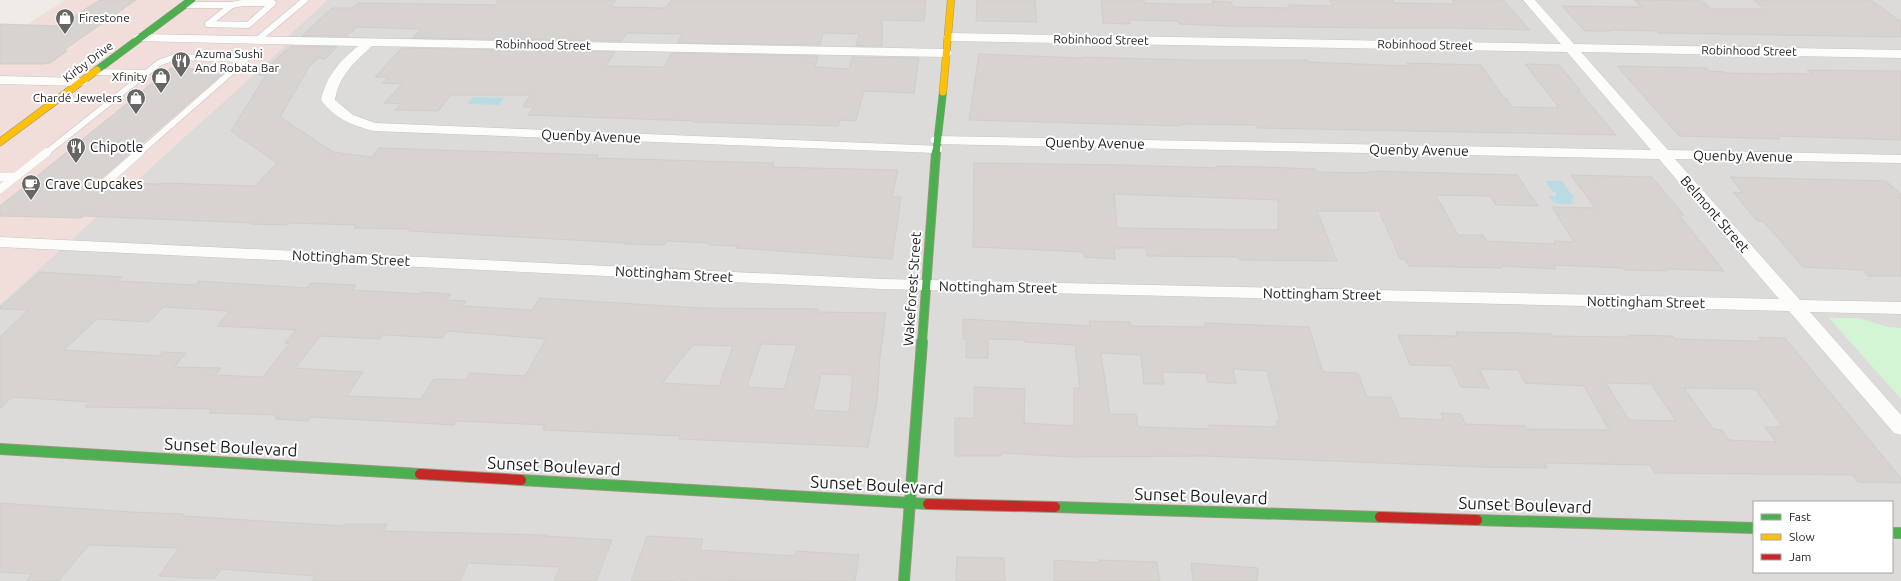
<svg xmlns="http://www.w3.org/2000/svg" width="1901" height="581" font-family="Ubuntu,sans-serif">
  <rect width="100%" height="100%" fill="#eeebe7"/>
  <!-- residential -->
  <path fill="#dddbd9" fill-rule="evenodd" d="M 327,0 L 1901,0 L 1901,581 L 0,581 L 0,304 L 285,46 L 278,45 ZM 1754,502 L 1892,502 L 1892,572 L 1754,572 Z"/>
  <!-- commercial -->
  <path fill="#f1dedb" d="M 65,0 L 327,0 L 278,45 L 286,45 L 0,304 L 0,42 Z"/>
  <!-- park -->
  <path fill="#d4f5d3" d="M 1829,318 L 1859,318 L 1888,327 L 1901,328 L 1901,399 Z"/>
  <!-- water -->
  <g fill="#b8dbe4">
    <path d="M 473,97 L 504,98 L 499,105 L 468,104 Z"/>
    <path d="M 1546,181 L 1562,181 L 1574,198 L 1571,200 L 1574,204 C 1564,203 1555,207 1549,196 L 1556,196 L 1556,193 L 1552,191 Z"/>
  </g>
  <!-- building -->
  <g fill="#d6d3d0" stroke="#d1cdc8" fill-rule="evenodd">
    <path d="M 100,0 L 136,0 L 64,50 L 67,51 L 50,63 L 43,64 L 0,64 L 0,24 L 58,26 Z"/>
    <path d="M 497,0 L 616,0 L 611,7 L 666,8 L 671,0 L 926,0 L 924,21 L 882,20 L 882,46 L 856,46 L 859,34 L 823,33 L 820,45 L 677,43 L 682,34 L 627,33 L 621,41 L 412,38 L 421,29 L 357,27 L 347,36 L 302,36 L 332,8 L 352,8 L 358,3 L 497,5 Z"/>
    <path d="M 977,0 L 1035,0 L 1037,22 L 976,21 Z"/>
    <path d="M 1101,0 L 1144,0 L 1144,3 L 1175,4 L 1213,4 L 1212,1 L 1231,2 L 1233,7 L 1290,8 L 1289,5 L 1333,6 L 1329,0 L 1393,0 L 1394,3 L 1454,4 L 1452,0 L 1503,0 L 1530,30 L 1454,28 L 1372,28 L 1226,26 L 1179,24 L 1178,21 L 1129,20 L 1130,24 L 1103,23 Z"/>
    <path d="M 1634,0 L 1702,1 L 1711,9 L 1765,9 L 1753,0 L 1871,0 L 1901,22 L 1901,37 L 1658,33 L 1656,31 L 1609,30 L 1610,31 L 1585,31 L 1562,6 L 1642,7 Z"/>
    <path d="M 291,46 L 337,47 L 325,59 L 318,58 L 309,67 L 280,117 L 333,152 L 372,157 L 379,148 L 598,155 L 596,158 L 774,163 L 772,167 L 898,170 L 892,197 L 901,197 L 892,259 L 736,248 L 737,246 L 709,245 L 710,243 L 666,241 L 664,245 L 625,244 L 626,243 L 408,231 L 410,229 L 354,228 L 356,225 L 290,223 L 288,225 L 251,224 L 252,223 L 84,216 L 81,218 L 0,216 L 0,206 L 171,68 L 227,70 L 96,183 L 102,183 L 108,186 L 112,183 L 160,184 L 162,183 L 255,186 L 277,163 L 231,131 L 266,75 L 259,75 Z"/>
    <path d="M 402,48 L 615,52 L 606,66 L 664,67 L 672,53 L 818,56 L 815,67 L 849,69 L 852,57 L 919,58 L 914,93 L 864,91 L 856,121 L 840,120 L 838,126 L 694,122 L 694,121 L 528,115 L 534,107 L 523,107 L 530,95 L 451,95 L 438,111 L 395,110 L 401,104 L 384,103 L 402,84 L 382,83 L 388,77 L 375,77 Z"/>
    <path d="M 979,54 L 1083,58 L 1083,57 L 1189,60 L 1307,60 L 1308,62 L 1409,66 L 1407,63 L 1481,65 L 1504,98 L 1506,98 L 1513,107 L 1559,108 L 1525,64 L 1559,65 L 1580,90 L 1578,90 L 1616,135 L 1257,128 L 1256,125 L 1182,124 L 1182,126 L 969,120 Z"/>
    <path d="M 1617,66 L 1707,68 L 1710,71 L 1725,72 L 1727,73 L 1779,74 L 1778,73 L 1813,74 L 1807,70 L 1901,71 L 1901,140 L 1777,136 L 1780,139 L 1679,136 Z"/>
    <path d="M 974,163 L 1123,165 L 1218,168 L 1217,166 L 1263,167 L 1315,169 L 1316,172 L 1370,173 L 1369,171 L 1517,175 L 1538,206 L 1496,205 L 1491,196 L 1436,195 L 1458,235 L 1483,235 L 1487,241 L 1556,244 L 1554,241 L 1574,242 L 1552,207 L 1595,208 L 1571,175 L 1652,177 L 1684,215 L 1679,215 L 1724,271 L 1665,269 L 1667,271 L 1624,270 L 1622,268 L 1553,265 L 1556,269 L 1502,266 L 1502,268 L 1409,266 L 1405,259 L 1400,259 L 1379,211 L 1317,211 L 1337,261 L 1240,260 L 1239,257 L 1147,256 L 1146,248 L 1114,248 L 1115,259 L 1084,257 L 1084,252 L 973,247 ZM 1114,194 L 1278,200 L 1278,230 L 1117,228 Z"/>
    <path d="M 1730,177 L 1886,181 L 1901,194 L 1901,276 L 1868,276 L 1863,270 L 1803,267 L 1778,238 L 1762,221 L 1757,221 L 1733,192 L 1743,193 Z"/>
    <path d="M 40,272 L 122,277 L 118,281 L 195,285 L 199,281 L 307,288 L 311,283 L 356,285 L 352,290 L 421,294 L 422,292 L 451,294 L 447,300 L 466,301 L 463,306 L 532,310 L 539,298 L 700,308 L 818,309 L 818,312 L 886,313 L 880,356 L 877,401 L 868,447 L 679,439 L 680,436 L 543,430 L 545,425 L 456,421 L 454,425 L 311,417 L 308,421 L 275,419 L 278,415 L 209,413 L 212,409 L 85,407 L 90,402 L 12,397 L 0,409 L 0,337 L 28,310 L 0,309 L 0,307 ZM 163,307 L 230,311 L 217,326 L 296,330 L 285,343 L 290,343 L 263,377 L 215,375 L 221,368 L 174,367 L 186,353 L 162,352 L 160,356 L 64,350 L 97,319 L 149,322 ZM 447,331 L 546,339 L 525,376 L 470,373 L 466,380 L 434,379 L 421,399 L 347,396 L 363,372 L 295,368 L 320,336 L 380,339 L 383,335 L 442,338 ZM 761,344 L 797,345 L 784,389 L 747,387 ZM 693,345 L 733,346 L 719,386 L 662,383 ZM 821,374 L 853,375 L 849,412 L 813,410 Z"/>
    <path d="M 963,319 L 1090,326 L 1089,321 L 1130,322 L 1130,326 L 1206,327 L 1205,323 L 1309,327 L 1323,372 L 1358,373 L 1367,397 L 1391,397 L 1400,418 L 1443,420 L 1441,413 L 1461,414 L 1465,424 L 1526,426 L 1527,429 L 1609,430 L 1584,386 L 1525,383 L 1518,370 L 1479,369 L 1489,388 L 1461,387 L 1451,366 L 1410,365 L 1398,335 L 1457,336 L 1456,332 L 1523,333 L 1552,334 L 1552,336 L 1630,337 L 1628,335 L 1673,336 L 1675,339 L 1749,341 L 1762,341 L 1759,337 L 1785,338 L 1901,478 L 1901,483 L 1858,482 L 1853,475 L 1655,473 L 1650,465 L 1545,463 L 1547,468 L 1483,467 L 1204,456 L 1071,457 L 1001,453 L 1001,456 L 955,456 L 955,418 L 974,418 L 974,387 L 1025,389 L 1024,423 L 1074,426 L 1074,388 L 1080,388 L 1075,345 L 1025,342 L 1025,340 L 988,339 L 988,358 L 966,358 L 966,339 L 963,339 ZM 1101,353 L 1141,355 L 1144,384 L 1164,384 L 1162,372 L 1206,373 L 1208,382 L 1236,384 L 1233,369 L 1267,371 L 1280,421 L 1276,420 L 1278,427 L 1209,425 L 1210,429 L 1138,427 L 1136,414 L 1110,414 ZM 1606,383 L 1651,384 L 1676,421 L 1629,420 ZM 1684,388 L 1755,389 L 1783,427 L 1765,427 L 1776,442 L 1729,440 L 1722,430 L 1713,429 Z"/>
    <path d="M 0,503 L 131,512 L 184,514 L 183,516 L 344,526 L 345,524 L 387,524 L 383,531 L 547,535 L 546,536 L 612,540 L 596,581 L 554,581 L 560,567 L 468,563 L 460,581 L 312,581 L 315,576 L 221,569 L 214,579 L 159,576 L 179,548 L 89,545 L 58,581 L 26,581 L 32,574 L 0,572 Z"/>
    <path d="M 647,536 L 703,539 L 700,550 L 795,556 L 796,551 L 859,555 L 855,581 L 675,580 L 675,581 L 631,581 Z"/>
    <path d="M 957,557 L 1004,558 L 1005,581 L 956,581 Z"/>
    <path d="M 1054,560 L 1099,563 L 1099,560 L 1157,562 L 1160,581 L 1054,581 Z"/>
    <path d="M 1191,563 L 1258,568 L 1257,581 L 1193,581 Z"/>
  </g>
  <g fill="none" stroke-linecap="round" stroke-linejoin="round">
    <defs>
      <g id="lane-far1">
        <path d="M 184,5 L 232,5 L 208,24"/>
        <path d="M 208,24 L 248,25 L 273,3 L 242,3 L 232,5"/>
        <path d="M 257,40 L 305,0"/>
        <path d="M 95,72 L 147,73"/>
        <path d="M 46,153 L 159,63 L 175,57 L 246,59 L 139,153"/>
      </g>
      <g id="lane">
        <path d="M 0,177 L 15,177"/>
        <path d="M 107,181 L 140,152"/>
        <path d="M 0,189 L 47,152"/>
      </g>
      <g id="street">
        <path d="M 1523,0 L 1535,0 L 1574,44 L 1901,50 L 1901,58 L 1581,52 L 1668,150 L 1901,155 L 1901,163 L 1675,159 L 1800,300 L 1901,302 L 1901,314 L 1810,312 L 1901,415 L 1901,435 L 1894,433 L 1789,311 L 882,289 L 0,247 L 0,237 L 882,279 L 1779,299 L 1659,159 L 937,144 L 932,143 L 930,140 L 932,137 L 937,136 L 1651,150 L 1567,52 L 949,41 L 943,37 L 949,33 L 1561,44 Z"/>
        <path d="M 139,34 L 946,49 L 950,50 L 952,53 L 950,56 L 946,57 L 372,46 C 355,62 339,75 335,100 L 353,115 L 375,123 L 941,146 L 943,149 L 941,152 L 936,153 L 374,131 C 353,126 334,118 321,100 C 326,76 340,61 358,46 L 135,41 L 133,38 L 135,35 Z"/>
        <path d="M 0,76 L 81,78 L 86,79 L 88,82 L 86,85 L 81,86 L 0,84 Z"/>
      </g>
      <g id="fast-far2">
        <path d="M 97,70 L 191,0"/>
        <path d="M 936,153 L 943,92"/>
      </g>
      <path id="fast-far1" d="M 922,343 L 936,152"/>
      <g id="fast">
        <path d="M 0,449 L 420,474"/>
        <path d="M 521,480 L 928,504"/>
        <path d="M 1055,507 L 1380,517"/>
        <path d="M 1477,520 L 1754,528"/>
        <path d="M 1892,533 L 1901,533"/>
        <path d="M 904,581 L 922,342"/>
      </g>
      <g id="slow">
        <path d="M 943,92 L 951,0"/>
        <path d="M 0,142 L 97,70"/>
      </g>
      <g id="jam">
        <path d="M 420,474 L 521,480"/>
        <path d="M 928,504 L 1055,507"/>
        <path d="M 1380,517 L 1477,520"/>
      </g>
    </defs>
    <!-- lane-far1 casing -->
    <use href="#lane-far1" stroke="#c6c5c3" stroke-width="7"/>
    <!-- lane casing -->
    <use href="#lane" stroke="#c6c5c3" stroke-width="8"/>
    <!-- street casing -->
    <use href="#street" stroke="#c6c5c3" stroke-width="1"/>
    <!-- fast-far2 casing -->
    <use href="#fast-far2" stroke="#97987e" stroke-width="8"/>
    <!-- fast-far1 casing -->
    <use href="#fast-far1" stroke="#97987e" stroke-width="10"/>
    <!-- fast casing -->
    <use href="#fast" stroke="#97987e" stroke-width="12"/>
    <!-- slow casing -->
    <use href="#slow" stroke="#97987e" stroke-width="8"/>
    <!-- jam casing -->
    <use href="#jam" stroke="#97987e" stroke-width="12"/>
    <!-- lane-far1 -->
    <use href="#lane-far1" stroke="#fcfcfb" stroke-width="6"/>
    <!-- lane -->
    <use href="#lane" stroke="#fcfcfb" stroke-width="8"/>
    <!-- street -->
    <use href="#street" fill="#fcfcfb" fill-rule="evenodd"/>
    <!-- fast-far2 -->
    <use href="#fast-far2" stroke="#4caf50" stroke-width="7"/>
    <!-- fast-far1 -->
    <use href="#fast-far1" stroke="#4caf50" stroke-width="8"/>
    <!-- fast -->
    <use href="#fast" stroke="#4caf50" stroke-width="10"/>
    <!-- slow -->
    <use href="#slow" stroke="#ffc107" stroke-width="7"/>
    <!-- jam -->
    <use href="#jam" stroke="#c62828" stroke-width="10"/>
  </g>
  <!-- icons -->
  <defs>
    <symbol id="shop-pin" viewBox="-11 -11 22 30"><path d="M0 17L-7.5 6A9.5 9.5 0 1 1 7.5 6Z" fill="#676665" stroke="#fff"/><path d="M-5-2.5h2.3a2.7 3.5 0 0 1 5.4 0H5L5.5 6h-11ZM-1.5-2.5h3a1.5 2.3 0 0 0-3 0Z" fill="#fff"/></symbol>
    <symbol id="restaurant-pin" viewBox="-11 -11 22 30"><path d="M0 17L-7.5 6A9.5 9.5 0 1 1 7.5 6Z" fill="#676665" stroke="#fff"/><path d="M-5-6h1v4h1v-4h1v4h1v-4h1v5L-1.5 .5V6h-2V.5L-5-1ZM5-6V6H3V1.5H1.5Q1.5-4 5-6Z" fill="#fff"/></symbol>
    <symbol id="cafe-pin" viewBox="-11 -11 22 30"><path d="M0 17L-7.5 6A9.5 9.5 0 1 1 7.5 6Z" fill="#676665" stroke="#fff"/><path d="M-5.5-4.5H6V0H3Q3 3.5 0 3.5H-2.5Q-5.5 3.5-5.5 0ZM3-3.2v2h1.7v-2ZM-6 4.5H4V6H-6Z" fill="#fff"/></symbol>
  </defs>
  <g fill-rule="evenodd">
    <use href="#shop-pin" x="54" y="7" width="22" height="30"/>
    <use href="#restaurant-pin" x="170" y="50" width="22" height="30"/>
    <use href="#shop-pin" x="150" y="66" width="22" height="30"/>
    <use href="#shop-pin" x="125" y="87" width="22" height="30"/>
    <use href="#restaurant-pin" x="65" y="136" width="22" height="30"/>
    <use href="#cafe-pin" x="20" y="173" width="22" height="30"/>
  </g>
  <g text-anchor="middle" stroke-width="4" stroke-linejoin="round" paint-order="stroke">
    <!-- far-poi labels -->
    <g font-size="12" fill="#1f1f1f" stroke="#fff" text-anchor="start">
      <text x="79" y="22">Firestone</text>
      <text x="195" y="58">Azuma Sushi<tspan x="195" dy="14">And Robata Bar</tspan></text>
      <text x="147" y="81" text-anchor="end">Xfinity</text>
      <text x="122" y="102" text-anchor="end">Chardé Jewelers</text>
    </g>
    <!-- far-street labels -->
    <g font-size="12" fill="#1f1f1f" stroke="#fff">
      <text transform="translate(1101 40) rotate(1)" y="4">Robinhood Street</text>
      <text transform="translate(543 45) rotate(1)" y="4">Robinhood Street</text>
      <text transform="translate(1425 45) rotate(1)" y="4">Robinhood Street</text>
      <text transform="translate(1749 51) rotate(1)" y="4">Robinhood Street</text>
      <text transform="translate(88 62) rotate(-37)" y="4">Kirby Drive</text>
    </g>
    <!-- street labels -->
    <g font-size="14" fill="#1f1f1f" stroke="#fff">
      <text transform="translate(591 136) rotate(2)" y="5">Quenby Avenue</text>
      <text transform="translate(1095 143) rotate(1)" y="5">Quenby Avenue</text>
      <text transform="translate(1419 150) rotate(1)" y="5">Quenby Avenue</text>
      <text transform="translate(1743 156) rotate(1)" y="5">Quenby Avenue</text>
      <text transform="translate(1715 214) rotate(49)" y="5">Belmont Street</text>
      <text transform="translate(351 258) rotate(3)" y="5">Nottingham Street</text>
      <text transform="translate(674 274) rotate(3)" y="5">Nottingham Street</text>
      <text transform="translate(998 287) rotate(1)" y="5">Nottingham Street</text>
      <text transform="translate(912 289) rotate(-86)" y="5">Wakeforest Street</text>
      <text transform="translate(1322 294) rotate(1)" y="5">Nottingham Street</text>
      <text transform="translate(1646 302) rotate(1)" y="5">Nottingham Street</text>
    </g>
    <!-- poi labels -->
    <g font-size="14" fill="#1f1f1f" stroke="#fff" text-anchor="start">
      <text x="90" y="152">Chipotle</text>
      <text x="45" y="189">Crave Cupcakes</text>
    </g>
    <!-- near-street labels -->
    <g font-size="17" fill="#1f1f1f" stroke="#fff">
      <text transform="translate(231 447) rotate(3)" y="6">Sunset Boulevard</text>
      <text transform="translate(554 466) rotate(3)" y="6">Sunset Boulevard</text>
      <text transform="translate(877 485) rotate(3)" y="6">Sunset Boulevard</text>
      <text transform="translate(1201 496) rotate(2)" y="6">Sunset Boulevard</text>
      <text transform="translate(1525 505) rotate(2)" y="6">Sunset Boulevard</text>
    </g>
  </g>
  <!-- legend -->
  <rect x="1753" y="501" width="140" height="72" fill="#ffffff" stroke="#a5a5a5"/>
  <rect x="1761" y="514" width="20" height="6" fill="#4caf50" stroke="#a5a5a5"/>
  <text x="1789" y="521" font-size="12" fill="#1f1f1f">Fast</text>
  <rect x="1761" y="534" width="20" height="6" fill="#ffc107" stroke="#a5a5a5"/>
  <text x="1789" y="541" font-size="12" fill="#1f1f1f">Slow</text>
  <rect x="1761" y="554" width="20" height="6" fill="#c62828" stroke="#a5a5a5"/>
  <text x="1789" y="561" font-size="12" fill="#1f1f1f">Jam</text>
</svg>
